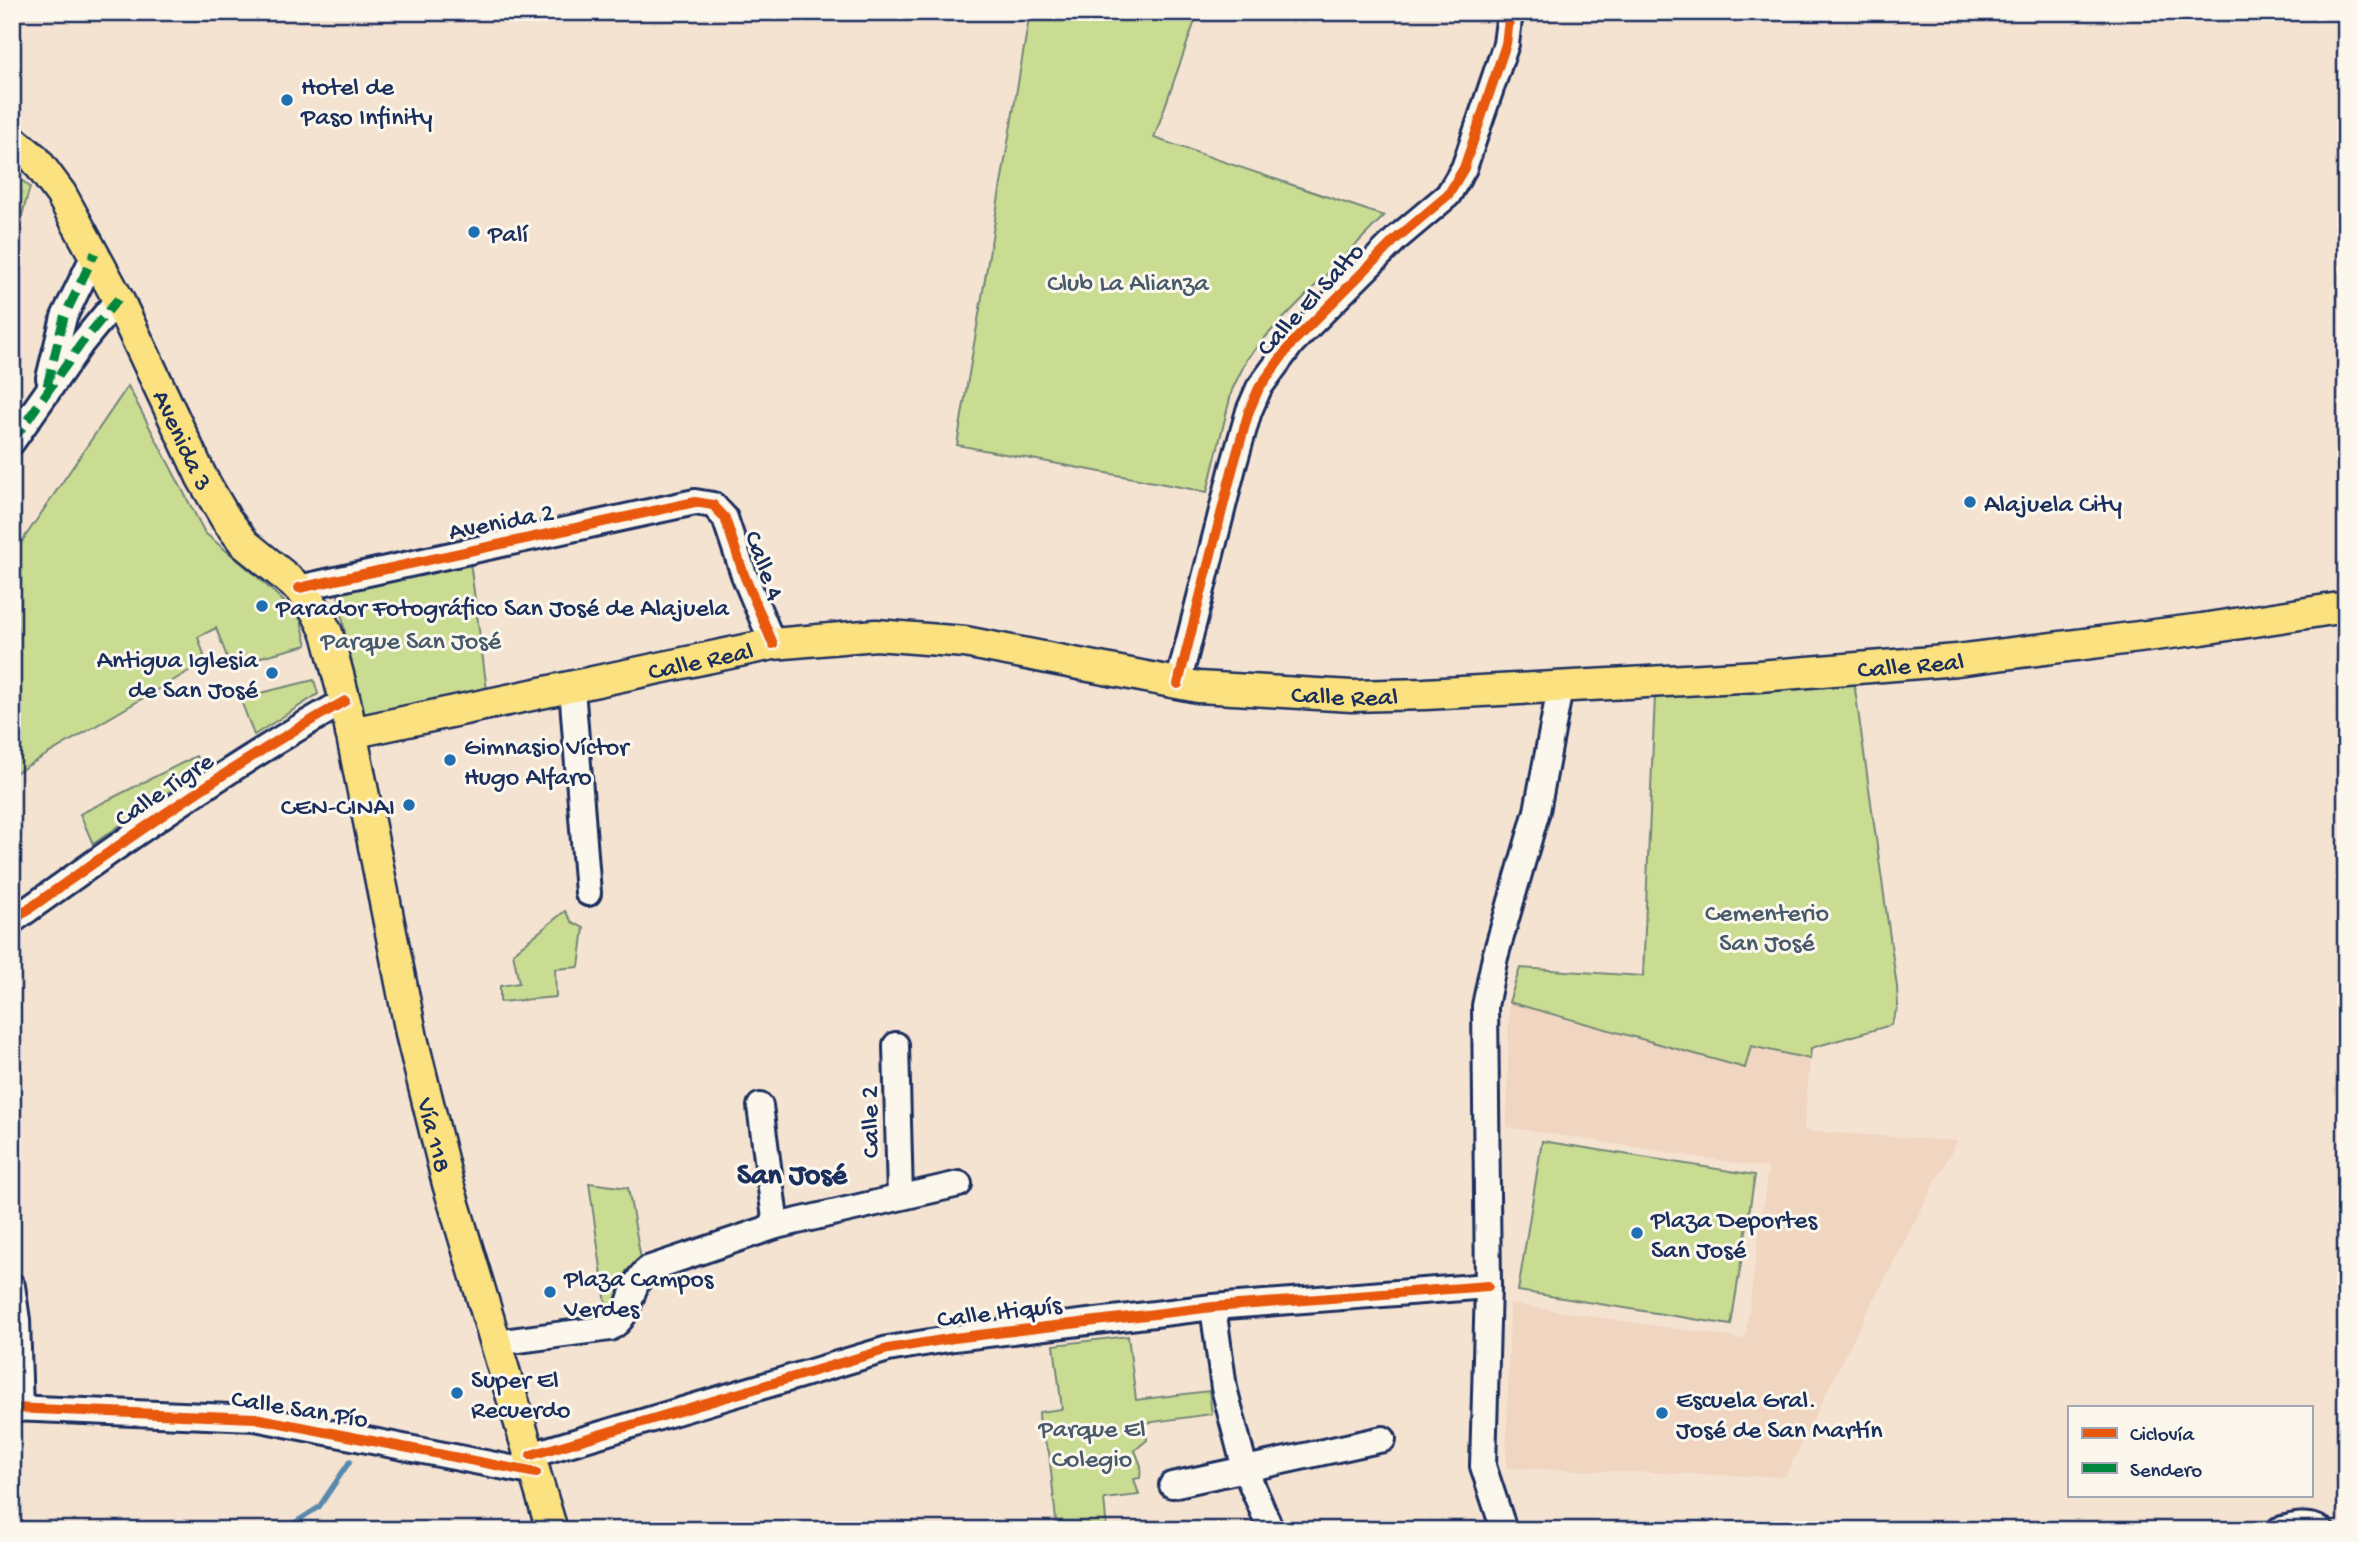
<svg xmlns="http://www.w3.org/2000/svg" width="2358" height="1542" font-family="'Gochi Hand',sans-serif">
  <rect width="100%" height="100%" fill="#f5e3d2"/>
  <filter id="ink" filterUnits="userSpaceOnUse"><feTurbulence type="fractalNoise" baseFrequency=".0143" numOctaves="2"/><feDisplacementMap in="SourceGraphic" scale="14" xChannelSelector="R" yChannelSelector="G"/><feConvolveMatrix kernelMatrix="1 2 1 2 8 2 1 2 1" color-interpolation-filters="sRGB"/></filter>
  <g filter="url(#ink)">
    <!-- built -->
    <path fill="#f0d5c0" d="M 1509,1002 L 1745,1068 L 1751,1046 L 1810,1059 L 1804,1131 L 1957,1141 L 1844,1357 L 1785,1477 L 1506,1468 L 1510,1304 L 1745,1339 L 1768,1168 L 1507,1127 Z"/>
    <!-- green -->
    <g fill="#cadc91" stroke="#728678" stroke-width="2">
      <path d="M 1030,12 L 1198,12 L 1154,138 L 1384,216 L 1269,333 L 1247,359 L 1232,390 L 1207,492 L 957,445 Z"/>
      <path d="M 12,172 L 30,187 L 12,251 Z"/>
      <path d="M 128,386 L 205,533 L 252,572 L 292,609 L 301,621 L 307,645 L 230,665 L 216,628 L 198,637 L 204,655 L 191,670 L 12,775 L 12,556 Z"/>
      <path d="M 470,562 L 487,690 L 360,715 L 337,589 Z"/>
      <path d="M 314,680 L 318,694 L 254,735 L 240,698 Z"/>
      <path d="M 1854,682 L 1897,987 L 1898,1006 L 1891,1025 L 1811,1048 L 1810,1059 L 1751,1046 L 1745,1068 L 1509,1002 L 1520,968 L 1643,976 L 1655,695 Z"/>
      <path d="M 196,756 L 202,769 L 93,844 L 80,814 Z"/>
      <path d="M 565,911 L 572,922 L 584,928 L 579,967 L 555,969 L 556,997 L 500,1002 L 500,986 L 519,983 L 513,953 Z"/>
      <path d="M 1542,1141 L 1755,1175 L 1731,1325 L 1518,1291 Z"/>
      <path d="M 589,1183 L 628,1188 L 641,1259 L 626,1271 L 619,1299 L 608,1318 Z"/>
      <path d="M 1128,1336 L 1136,1400 L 1209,1391 L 1212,1414 L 1145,1423 L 1147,1440 L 1135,1450 L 1141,1466 L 1140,1478 L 1134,1479 L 1139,1495 L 1104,1499 L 1107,1530 L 1057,1530 L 1049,1452 L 1040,1430 L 1039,1412 L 1062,1409 L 1054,1345 Z"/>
    </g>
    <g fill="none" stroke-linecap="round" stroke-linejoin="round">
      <!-- stream -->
      <path stroke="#598aae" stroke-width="5" d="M 283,1530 L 319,1507 L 350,1461"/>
      <defs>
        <g id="minor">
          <path d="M 49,378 L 64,317 L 95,253"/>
          <path d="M 12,442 L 81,344 L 118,299"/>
          <path d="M 299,588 L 695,502 L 713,505 L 725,518 L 744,575 L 773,644"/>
          <path d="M 1178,684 L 1233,467 L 1249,411 L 1259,388 L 1292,343 L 1397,238 L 1448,195 L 1464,168 L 1506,44 L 1510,12"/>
          <path d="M 572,688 L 588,893"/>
          <path d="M 12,921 C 120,844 229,766 345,701"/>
          <path d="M 896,1045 L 900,1197"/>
          <path d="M 760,1106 L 776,1226"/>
          <path d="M 12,1286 L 17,1320 L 20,1409"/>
          <path d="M 1213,1307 L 1224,1388 L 1245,1469 L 1271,1530"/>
          <path d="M 496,1343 L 610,1328 C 635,1314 626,1287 648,1269 L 776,1226 L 959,1184"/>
          <path d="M 12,1408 L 255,1418 L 536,1473"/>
          <path d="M 531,1455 L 888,1349 L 954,1338 L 1213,1307 L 1488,1286"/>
          <path d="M 1172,1485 L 1383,1439"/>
          <path d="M 1504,1530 L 1483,1466 L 1488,1286 L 1485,1006 L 1495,957 L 1537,811 L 1560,688"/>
          <path d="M 2279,1530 C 2293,1526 2308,1522 2321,1530"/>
        </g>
        <g id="major">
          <path id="s1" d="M 12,140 L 35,159 L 61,194 L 118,299 L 202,478 L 226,519 L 245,544 L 299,588 L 316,611 L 327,633 L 345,701 L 412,1038 L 448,1184 L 552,1530"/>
          <path id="s2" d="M 351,733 L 773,644 L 876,635 L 965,642 L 1198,687 L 1352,696 L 1425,694 L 1759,676 L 1957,660 L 2202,629 L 2346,607"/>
        </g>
      </defs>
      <!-- minor casing -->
      <use href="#minor" stroke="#1b2f5e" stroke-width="30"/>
      <!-- major casing -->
      <use href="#major" stroke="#1b2f5e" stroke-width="35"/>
      <!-- minor -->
      <use href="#minor" stroke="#fbf7ec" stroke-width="24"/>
      <!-- major -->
      <use href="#major" stroke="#fbe180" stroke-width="30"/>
      <!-- quiet -->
      <g stroke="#00873e" stroke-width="9" stroke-dasharray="18 9" stroke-linecap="butt">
        <path d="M 47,386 L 64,317 L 95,253"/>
        <path d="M 12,442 L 81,344 L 118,299"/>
      </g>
      <defs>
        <g id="cycleway">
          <path d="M 299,588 L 695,502 L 713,505 L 725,518 L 744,575 L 773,644"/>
          <path d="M 1178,684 L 1233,467 L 1249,411 L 1259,388 L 1292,343 L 1397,238 L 1448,195 L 1464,168 L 1506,44 L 1510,12"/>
          <path d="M 12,921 C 120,844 229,766 345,701"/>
          <path d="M 12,1408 L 255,1418 L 536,1473"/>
          <path d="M 531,1455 L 888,1349 L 954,1338 L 1213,1307 L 1488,1286"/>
        </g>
      </defs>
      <!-- cycleway casing -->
      <use href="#cycleway" stroke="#fbf7ec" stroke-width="15"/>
      <!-- cycleway -->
      <use href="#cycleway" stroke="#e8590c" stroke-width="10"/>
    </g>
  </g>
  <!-- markers -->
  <g fill="#1f6fb2" stroke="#fbf7ec" stroke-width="2.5">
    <circle cx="287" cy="100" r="7"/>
    <circle cx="474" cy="232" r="7"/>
    <circle cx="1970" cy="502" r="7"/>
    <circle cx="262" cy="606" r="7"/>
    <circle cx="272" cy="673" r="7"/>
    <circle cx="450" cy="760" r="7"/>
    <circle cx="409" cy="805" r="7"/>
    <circle cx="1637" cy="1233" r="7"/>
    <circle cx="550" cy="1292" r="7"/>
    <circle cx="457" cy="1393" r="7"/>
    <circle cx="1662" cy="1413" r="7"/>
  </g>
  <g text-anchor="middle" stroke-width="6" stroke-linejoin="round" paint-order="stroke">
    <!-- poi labels -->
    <g font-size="26" fill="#1b2f5e" stroke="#fbf7ec" text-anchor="start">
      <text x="301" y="94">Hotel de<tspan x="301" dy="30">Paso Infinity</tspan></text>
      <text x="488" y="241">Palí</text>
      <text x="1984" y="511">Alajuela City</text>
      <text x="276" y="615">Parador Fotográfico San José de Alajuela</text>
      <text x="258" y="667" text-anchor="end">Antigua Iglesia<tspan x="258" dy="30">de San José</tspan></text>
      <text x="464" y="754">Gimnasio Víctor<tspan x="464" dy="30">Hugo Alfaro</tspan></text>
      <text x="395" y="814" text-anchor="end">CEN-CINAI</text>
      <text x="1651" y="1227">Plaza Deportes<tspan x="1651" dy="30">San José</tspan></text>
      <text x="564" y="1286">Plaza Campos<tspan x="564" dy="30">Verdes</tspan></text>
      <text x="471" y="1387">Super El<tspan x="471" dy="30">Recuerdo</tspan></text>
      <text x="1676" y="1407">Escuela Gral.<tspan x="1676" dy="30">José de San Martín</tspan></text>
    </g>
    <!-- park labels -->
    <g font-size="26" fill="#475a6b" stroke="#fbf7ec">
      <text x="1128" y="290">Club La Alianza</text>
      <text x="411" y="648">Parque San José</text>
      <text x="1767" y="920">Cementerio<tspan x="1767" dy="30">San José</tspan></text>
      <text x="1092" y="1436">Parque El<tspan x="1092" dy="30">Colegio</tspan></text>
    </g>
    <!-- street labels -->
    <g font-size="26" fill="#1b2f5e" stroke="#fbf7ec">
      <text transform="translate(1309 298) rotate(-47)" y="9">Calle El Salto</text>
      <text dy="9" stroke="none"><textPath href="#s1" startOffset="348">Avenida 3</textPath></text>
      <text transform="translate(501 520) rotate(-11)" y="9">Avenida 2</text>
      <text transform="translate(766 565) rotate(70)" y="9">Calle 4</text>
      <text dy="9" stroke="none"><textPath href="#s2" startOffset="357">Calle Real</textPath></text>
      <text dy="9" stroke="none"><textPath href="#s2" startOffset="1575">Calle Real</textPath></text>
      <text dy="9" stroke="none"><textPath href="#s2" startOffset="1008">Calle Real</textPath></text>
      <text transform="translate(163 788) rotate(-34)" y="9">Calle Tigre</text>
      <text transform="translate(868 1122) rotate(-91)" y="9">Calle 2</text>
      <text dy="9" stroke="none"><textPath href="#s1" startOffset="1106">Vía 118</textPath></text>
      <text transform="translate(999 1310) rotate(-7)" y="9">Calle Itiquís</text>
      <text transform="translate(300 1407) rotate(9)" y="9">Calle San Pío</text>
    </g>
    <!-- quarter labels -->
    <g font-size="30" font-weight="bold" fill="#1b2f5e" stroke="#fbf7ec">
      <text x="792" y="1183">San José</text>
    </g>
  </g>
  <!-- margin -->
  <rect width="2358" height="1542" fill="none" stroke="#fbf7ec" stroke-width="42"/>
  <rect x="21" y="21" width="2316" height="1500" fill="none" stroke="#1b2f5e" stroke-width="2.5" filter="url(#ink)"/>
  <!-- legend -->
  <rect x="2068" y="1406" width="245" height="91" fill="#fbf7ec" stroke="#a1a7b3" stroke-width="2"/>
  <rect x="2082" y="1428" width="35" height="10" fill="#e8590c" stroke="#a1a7b3" stroke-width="2"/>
  <text x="2130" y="1440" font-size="21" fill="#1b2f5e">Ciclovía</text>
  <rect x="2082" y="1463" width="35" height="10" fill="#00873e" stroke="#a1a7b3" stroke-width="2"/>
  <text x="2130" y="1476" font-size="21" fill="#1b2f5e">Sendero</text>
</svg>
